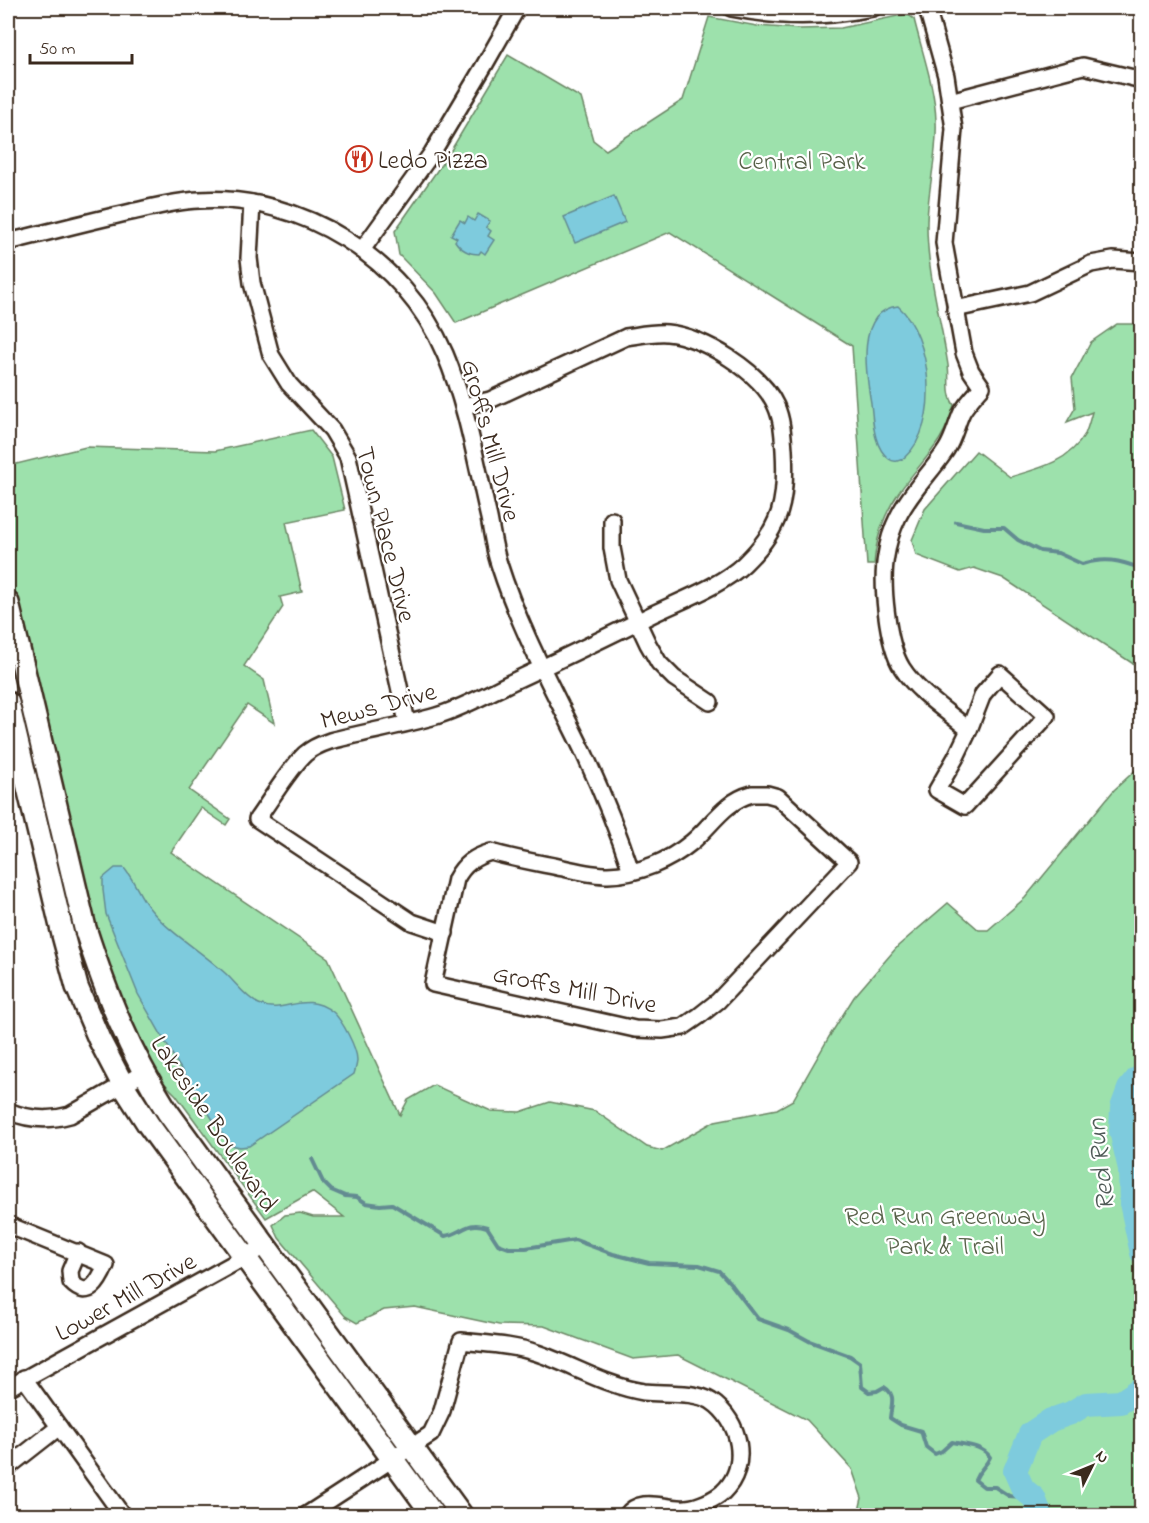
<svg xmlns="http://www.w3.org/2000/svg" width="1149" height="1523" font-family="'Indie Flower',sans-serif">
  <rect width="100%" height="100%" fill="#fff"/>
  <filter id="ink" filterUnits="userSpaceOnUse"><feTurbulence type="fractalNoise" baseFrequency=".0167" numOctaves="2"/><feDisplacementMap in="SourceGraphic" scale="12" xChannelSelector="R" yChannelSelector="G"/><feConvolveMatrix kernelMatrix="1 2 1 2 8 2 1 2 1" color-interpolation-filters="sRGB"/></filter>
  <g filter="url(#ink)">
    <!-- green -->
    <g fill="#9de1ac" stroke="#6c8665" stroke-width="1.5">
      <path d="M 907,14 L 914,19 C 922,52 935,87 936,121 C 938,156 927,190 927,225 C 927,273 941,319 948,365 C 950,378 946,394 954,405 C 945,443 921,461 900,491 C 884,513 876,538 874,565 L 867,565 L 852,346 L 670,232 L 456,323 L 436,293 L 399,255 L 395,231 L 450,152 L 508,55 L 581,98 L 593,140 L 606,150 L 683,100 L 709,17 L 757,26 L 799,29 L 841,28 Z"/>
      <path d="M 1117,324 L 1141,324 L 1141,669 L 1003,578 L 974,568 L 960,572 L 916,555 L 912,540 L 925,509 L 976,451 L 1010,477 C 1038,469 1069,462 1085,434 C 1088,428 1090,419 1092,412 L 1067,422 L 1075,408 L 1072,378 L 1091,342 Z"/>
      <path d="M 311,430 L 332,457 L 345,510 L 286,522 L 302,592 L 280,597 L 283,607 L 244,666 L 264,680 L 274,723 L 247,705 L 189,790 L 230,819 L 226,825 L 201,808 L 171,852 L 328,958 L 400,1115 L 408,1100 L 434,1085 L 491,1111 L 520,1112 L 550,1102 L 595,1111 L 647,1147 L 662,1151 L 715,1121 L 777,1109 L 793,1100 L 829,1037 L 854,997 L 898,946 L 948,903 L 979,930 L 988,930 L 1025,898 L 1114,790 L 1141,765 L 1141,1515 L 858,1515 L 862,1498 L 852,1469 L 807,1420 L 678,1355 L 633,1359 L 544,1326 L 499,1325 L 415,1307 L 384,1310 L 357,1323 L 345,1316 L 279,1238 L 273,1225 L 285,1215 L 300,1213 L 313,1217 L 344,1217 L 312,1192 L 266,1218 L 176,1095 L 162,1081 L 130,1024 L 99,945 L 41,696 L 8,565 L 8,466 L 86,447 L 215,451 Z"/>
    </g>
    <!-- water -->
    <g fill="#7ecbdd" stroke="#638b91" stroke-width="1.5">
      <path d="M 614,196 L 625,222 L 575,243 L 564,217 Z"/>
      <path d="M 478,214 L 490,221 L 486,227 L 491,231 L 488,236 L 494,240 L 485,254 L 481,251 L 479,254 C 468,254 461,250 455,241 L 457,238 L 451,235 L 460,220 L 465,223 L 468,217 L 474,221 Z"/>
      <path d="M 898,306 C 932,336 941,425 905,457 C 901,461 894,463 889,459 C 873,447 873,420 871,403 C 866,374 855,311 898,306 Z"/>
      <path d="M 115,868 L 124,868 C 135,881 140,898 151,910 C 172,935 201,951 225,973 C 235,982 246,998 259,1004 C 285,1016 303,989 333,1012 C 342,1020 357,1048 357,1060 C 357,1065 355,1070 354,1074 L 249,1146 L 240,1147 L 231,1145 L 220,1131 L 179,1066 L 138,994 L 106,914 L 103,890 L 103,878 Z"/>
    </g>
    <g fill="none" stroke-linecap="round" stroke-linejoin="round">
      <!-- stream -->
      <g stroke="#638b91" stroke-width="4">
        <path d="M 956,522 L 984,528 L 1004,528 L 1018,540 L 1040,551 L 1058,553 L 1082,564 C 1105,557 1119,560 1142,569"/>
        <path d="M 312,1159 L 323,1182 L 331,1190 L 345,1196 L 357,1197 L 366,1203 L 380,1205 L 392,1204 L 445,1236 C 463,1234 465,1220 487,1227 L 498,1244 L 509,1248 L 526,1248 L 575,1240 L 613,1254 L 649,1263 L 699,1265 L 719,1271 L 731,1284 L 758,1319 L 789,1330 L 809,1341 L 850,1356 L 860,1363 L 862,1387 L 869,1392 L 877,1391 L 884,1387 C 897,1395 891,1405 890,1418 L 901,1425 L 921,1431 L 926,1447 L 935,1454 L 942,1451 L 952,1442 C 965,1445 982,1445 990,1457 C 986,1467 980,1468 975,1480 L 984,1487 L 995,1487 L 1009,1496 L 1034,1498"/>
      </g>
      <!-- river -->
      <g stroke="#7ecbdd" stroke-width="24">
        <path d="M 1142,1077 L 1137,1079 L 1129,1089 L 1122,1108 L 1121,1131 L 1130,1169 L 1131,1203 L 1142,1253"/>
        <path d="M 1041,1516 L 1034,1498 L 1023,1489 L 1015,1471 L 1030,1434 L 1051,1420 L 1071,1413 L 1086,1404 L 1121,1402 L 1142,1388"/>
      </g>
      <defs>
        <g id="street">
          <path d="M 731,8 C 781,18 822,18 873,8"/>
          <path d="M 927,8 L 946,76 L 954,129 L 944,243 L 964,353 L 971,371 L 982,387 C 975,395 967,403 962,412 C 956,425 954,438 946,450 C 931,473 910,492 898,517 C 892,529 888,542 886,556 C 881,583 887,644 902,668 C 918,693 947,711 969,730 L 983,694 L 1000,674 L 1047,716 L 965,806 L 937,790 L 956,757 L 969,730"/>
          <path d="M 950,101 L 1083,66 L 1142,80"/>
          <path d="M 252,203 L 249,258 L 252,283 L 271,355 L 289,384 L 332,430 L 348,457 L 407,722"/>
          <path d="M 8,242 C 49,232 90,221 131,212 C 154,207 176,201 199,200 C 302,194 405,259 445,354 C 467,406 476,463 489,518 C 492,533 494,549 499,564 C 520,630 554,691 584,753 C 602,792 618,831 631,871"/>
          <path d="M 362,250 L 432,153 L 484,66 L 517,8"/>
          <path d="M 955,309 L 1030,293 L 1091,264 L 1113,260 L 1142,262"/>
          <path d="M 612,520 L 612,548 L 618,580 L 648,644 L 659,663 L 674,678 L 710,702"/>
          <path d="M 752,794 L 767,794 L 778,797 L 849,862 L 718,1001 L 699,1016 L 683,1027 L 662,1030 L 635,1029 L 433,984 L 456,879 C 464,864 474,857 491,852 C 515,859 539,863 563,868 C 577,871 593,875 608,875 C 639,874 669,861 692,842 C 712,825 725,801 752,794 Z"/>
          <path d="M 445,933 L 412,922 L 257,819 C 270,801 289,769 305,754 C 312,748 321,744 330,741 C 365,732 401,726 436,716 C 463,708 489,693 514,681 C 561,659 607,637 653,614 C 682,600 721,586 744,564 C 782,528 787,500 784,450 C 783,435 782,419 776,406 C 761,372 703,336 667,333 C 653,332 640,335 626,337 L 490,400 L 464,406"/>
          <path d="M 8,1111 C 29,1120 49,1121 70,1115 L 143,1073"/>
          <path d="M 8,1225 L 106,1265 C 99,1281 89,1301 71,1282 L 70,1271 L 78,1252"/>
          <path d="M 24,1378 L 123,1516"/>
          <path d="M 8,1388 L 265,1246"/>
          <path d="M 8,1467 L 59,1427"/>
          <path d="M 305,1516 L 431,1434 L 442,1411 L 461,1341 C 487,1344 513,1345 537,1353 C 573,1365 606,1386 644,1392 C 663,1394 695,1391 711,1401 C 741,1421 750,1466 723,1492 C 714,1500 698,1507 686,1508 C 666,1510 641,1495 626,1516"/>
        </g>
        <g id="secondary">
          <path d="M 8,603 L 85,928 C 107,996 128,1049 167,1111 L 462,1516"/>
          <path d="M 8,703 L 63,935 L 77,987 L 99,1039 L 123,1085 L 148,1124 L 434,1516"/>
        </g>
      </defs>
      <!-- street casing -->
      <use href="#street" stroke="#3b2a1e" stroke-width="20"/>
      <!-- secondary casing -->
      <use href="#secondary" stroke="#3b2a1e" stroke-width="26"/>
      <!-- street -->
      <use href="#street" stroke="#fff" stroke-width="15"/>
      <!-- secondary -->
      <use href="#secondary" stroke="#fff" stroke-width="21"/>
    </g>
  </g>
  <!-- icons -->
  <defs>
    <symbol id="restaurant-ring" viewBox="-11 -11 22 22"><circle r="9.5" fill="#fff" stroke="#c8321e" stroke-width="1.5"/><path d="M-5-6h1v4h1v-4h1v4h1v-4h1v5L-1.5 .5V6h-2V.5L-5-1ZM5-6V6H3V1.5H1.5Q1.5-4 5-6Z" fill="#c8321e"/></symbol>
  </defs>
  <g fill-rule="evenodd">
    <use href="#restaurant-ring" x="344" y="144" width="30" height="30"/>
  </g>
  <g text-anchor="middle" stroke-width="4.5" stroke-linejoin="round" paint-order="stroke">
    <!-- poi labels -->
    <g font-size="26" fill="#3b2a1e" stroke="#fff" text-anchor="start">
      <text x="378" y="168">Ledo Pizza</text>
    </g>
    <!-- park labels -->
    <g font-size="26" fill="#586149" stroke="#fff">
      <text x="802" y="169">Central Park</text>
      <text x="945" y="1224">Red Run Greenway<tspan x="945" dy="30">Park &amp; Trail</tspan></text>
    </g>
    <!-- street labels -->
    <g font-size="26" fill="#3b2a1e" stroke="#fff">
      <text transform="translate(492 440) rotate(75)" y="9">Groffs Mill Drive</text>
      <text transform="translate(387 534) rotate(76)" y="9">Town Place Drive</text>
      <text transform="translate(378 705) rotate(-15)" y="9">Mews Drive</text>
      <text transform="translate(575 988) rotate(11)" y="9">Groffs Mill Drive</text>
      <text transform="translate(215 1123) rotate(56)" y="9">Lakeside Boulevard</text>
      <text transform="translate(125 1296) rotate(-29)" y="9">Lower Mill Drive</text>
    </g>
    <!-- water labels -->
    <g font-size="27" font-style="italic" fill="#4f5a57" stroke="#fff">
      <text transform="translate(1100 1165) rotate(-96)" y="9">Red Run</text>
    </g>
  </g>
  <!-- margin -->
  <rect width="1149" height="1523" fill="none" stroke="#fff" stroke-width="30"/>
  <rect x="15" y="15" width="1119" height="1493" fill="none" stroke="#3b2a1e" stroke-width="2" filter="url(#ink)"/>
  <!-- north arrow -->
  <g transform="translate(1092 1466) rotate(47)" stroke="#ffffff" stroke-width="4.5" paint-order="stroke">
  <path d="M0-4.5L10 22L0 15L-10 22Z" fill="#3b2a1e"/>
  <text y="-9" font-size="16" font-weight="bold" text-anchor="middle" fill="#3b2a1e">N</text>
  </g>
  <!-- scale -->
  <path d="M30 54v9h102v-9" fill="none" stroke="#3b2a1e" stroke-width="3"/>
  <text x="39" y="54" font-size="18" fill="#3b2a1e" stroke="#ffffff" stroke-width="4.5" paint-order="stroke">50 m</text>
</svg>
